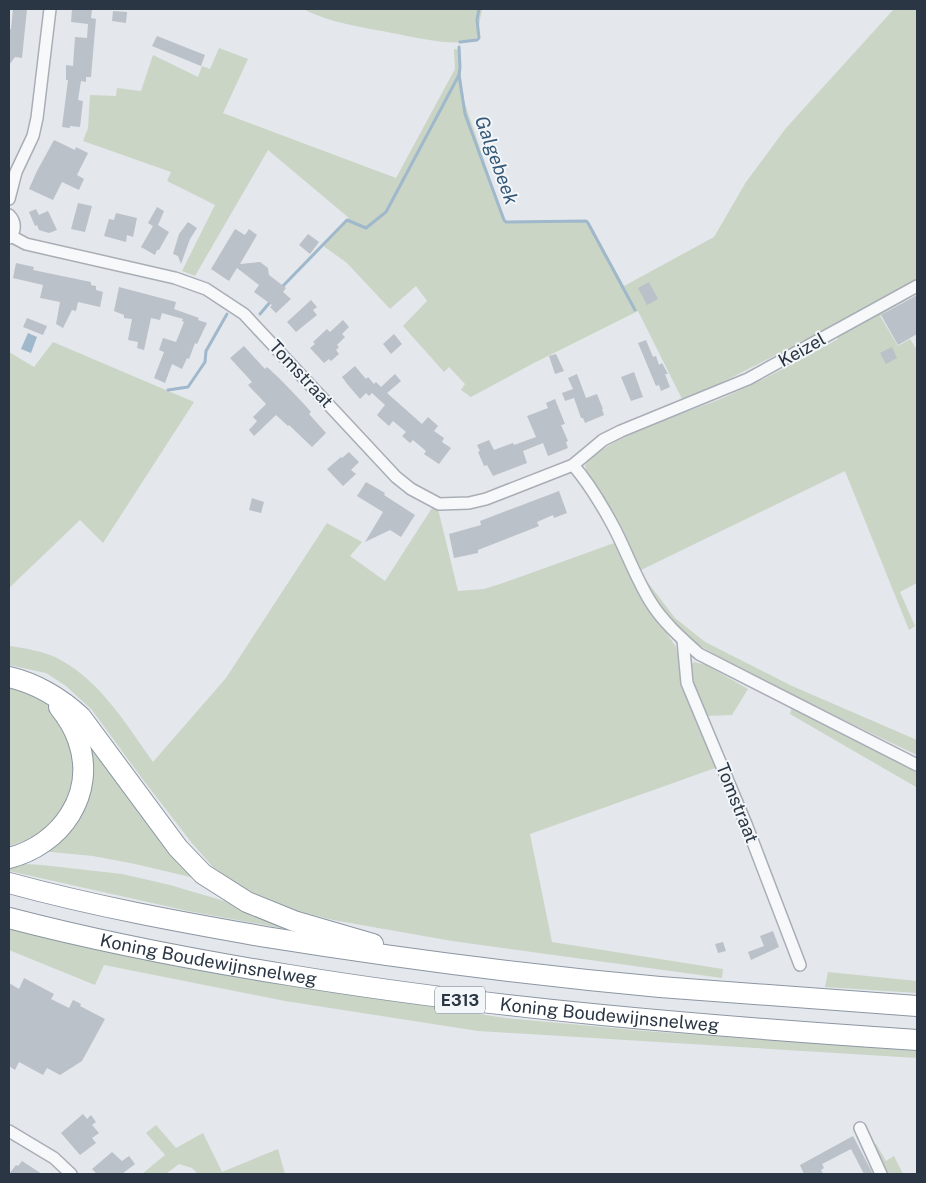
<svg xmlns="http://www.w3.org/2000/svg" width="926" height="1183" font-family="'Public Sans',sans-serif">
  <rect width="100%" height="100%" fill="#e4e7ec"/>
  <!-- green -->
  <g fill="#cad5c5">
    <path d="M 303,9 L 482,9 L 476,41 C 449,46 419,38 392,33 C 362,27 330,23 303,9 Z"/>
    <path d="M 894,9 L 917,9 L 917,293 L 880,316 L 898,346 L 910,339 L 917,350 L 917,583 L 900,592 L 915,626 L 909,630 L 845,471 L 639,571 L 675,618 L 705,642 L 792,686 L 917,740 L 917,755 C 862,729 807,703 753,674 C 720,657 683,641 660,609 C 643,586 635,556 622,531 C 616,521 611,510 605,501 C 598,489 587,478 585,465 C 612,433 686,414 725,397 C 764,380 801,360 838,339 L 833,326 L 711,388 L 682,399 L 638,311 L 534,363 L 471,397 L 461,390 L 465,384 L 449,367 L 444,372 L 403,326 L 427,301 L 416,286 L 390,309 L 347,263 L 322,245 L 349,218 L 268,150 L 195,276 L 182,271 L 215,205 L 167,181 L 171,172 L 83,141 L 88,128 L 90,95 L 116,96 L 117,88 L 141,91 L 153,55 L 198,77 L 202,66 L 210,69 L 219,48 L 248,59 L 223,113 L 396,178 L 455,69 L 454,49 L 460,50 L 461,77 L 464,101 L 505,222 L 588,220 L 624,286 L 714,237 L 746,182 L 786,128 Z"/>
    <path d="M 53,342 L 194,402 L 103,543 L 80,520 L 9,588 L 9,352 L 34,367 Z"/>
    <path d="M 432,508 L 438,509 L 458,591 L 484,589 L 500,584 L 617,542 L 646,608 L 665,631 L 676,647 L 683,683 L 718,767 L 530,834 L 552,942 L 723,969 L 722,978 L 452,941 L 333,920 L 298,911 L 259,896 L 235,883 L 213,867 L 191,842 L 141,777 L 92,710 L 66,686 L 46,673 L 9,665 L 9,646 C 24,648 43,651 57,658 C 100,680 126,724 153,762 L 226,678 L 327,523 L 362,542 L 350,556 L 385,581 Z"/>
    <path d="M 694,662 L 706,665 L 748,689 L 732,715 L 705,716 L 692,687 L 690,666 Z"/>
    <path d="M 9,687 L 31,694 L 44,702 L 57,714 L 72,740 L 74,784 L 59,816 L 48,828 L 33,838 L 9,846 Z"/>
    <path d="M 792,707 L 917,770 L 917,790 L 916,787 L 790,714 Z"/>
    <path d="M 82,734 L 203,880 L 135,864 L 93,856 L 40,851 L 60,838 Z"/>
    <path d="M 9,863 L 42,865 L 122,874 L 170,885 L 224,901 L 319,935 L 188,911 L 9,871 Z"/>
    <path d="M 9,927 L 286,984 L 505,1018 L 645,1031 L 917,1051 L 917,1058 L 478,1031 L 285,1001 L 104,965 L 95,985 L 9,950 Z"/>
    <path d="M 828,972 L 917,981 L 917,993 L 825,987 Z"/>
    <path d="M 156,1125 L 176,1148 L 203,1133 L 222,1172 L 278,1149 L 285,1174 L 198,1174 L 192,1168 L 179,1164 L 166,1174 L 142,1174 L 165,1155 L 146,1133 Z"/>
    <path d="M 876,1144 L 886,1161 L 894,1156 L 903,1174 L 875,1174 L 865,1150 Z"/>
  </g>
  <!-- water -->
  <path fill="#9fb8cb" d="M 28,333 L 37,337 L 31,353 L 21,349 Z"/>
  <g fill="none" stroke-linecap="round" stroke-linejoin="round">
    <!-- stream -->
    <g stroke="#9fb8cb" stroke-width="3">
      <path d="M 460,42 L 477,40 L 479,38 L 477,20 L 479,9"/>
      <path d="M 459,47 L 460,67 L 459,75 L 465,114 L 504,220 L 506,222 L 586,221 L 588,223 L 635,310"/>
      <path d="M 281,288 L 347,220 L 366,228 L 386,212 L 459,75"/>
      <path d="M 260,314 L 271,301"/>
      <path d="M 168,390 L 188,387 L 205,362 L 206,351 L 227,314"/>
    </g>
  </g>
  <!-- building -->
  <g fill="#bbc1c9">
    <path d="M 13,9 L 27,9 L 22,58 L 15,57 L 9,65 L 9,29 L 11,29 Z"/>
    <path d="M 72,9 L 92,9 L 91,18 L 96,19 L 91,77 L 86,77 L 86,82 L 81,81 L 78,100 L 83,101 L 80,127 L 70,126 L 70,128 L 62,127 L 68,80 L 66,80 L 66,65 L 73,66 L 75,37 L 87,38 L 88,24 L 71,22 Z"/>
    <path d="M 113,11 L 127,12 L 126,23 L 112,21 Z"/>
    <path d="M 157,36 L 205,55 L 201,66 L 152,46 Z"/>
    <path d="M 54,140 L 75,150 L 76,147 L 88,153 L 77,175 L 84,179 L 79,190 L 62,182 L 53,200 L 29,189 L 37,171 Z"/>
    <path d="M 78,203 L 92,206 L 85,232 L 71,229 Z"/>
    <path d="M 157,207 L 164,211 L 158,225 L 169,232 L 159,250 L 157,250 L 155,255 L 141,247 L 153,226 L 148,223 Z"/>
    <path d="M 36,209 L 39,215 L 48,211 L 57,230 L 49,233 L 39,230 L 37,225 L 35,226 L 29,212 Z"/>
    <path d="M 116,213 L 137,218 L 133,237 L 127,235 L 126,242 L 104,236 L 109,219 L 114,220 Z"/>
    <path d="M 188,222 L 197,228 L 190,239 L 181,264 L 178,256 L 173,254 L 179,234 Z"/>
    <path d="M 235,229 L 245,235 L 249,229 L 257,235 L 240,264 L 260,262 L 268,268 L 269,275 L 286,288 L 283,292 L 291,299 L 276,313 L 270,307 L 272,305 L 254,292 L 259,285 L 237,268 L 229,281 L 211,269 Z"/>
    <path d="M 308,234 L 319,242 L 310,254 L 299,245 Z"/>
    <path d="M 16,263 L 34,267 L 33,270 L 91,282 L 91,285 L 96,286 L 96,290 L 103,292 L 100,307 L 78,302 L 76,311 L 72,310 L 63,328 L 56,324 L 60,302 L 40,298 L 43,285 L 13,278 Z"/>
    <path d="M 649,282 L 658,299 L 647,305 L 638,288 Z"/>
    <path d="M 119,287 L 176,302 L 174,309 L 199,318 L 198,320 L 207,323 L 197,344 L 195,343 L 189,359 L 187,358 L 182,369 L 172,364 L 165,383 L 154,378 L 164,352 L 159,350 L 163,338 L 176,342 L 184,322 L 182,321 L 183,319 L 162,313 L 160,320 L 151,318 L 144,350 L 137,348 L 138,342 L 128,340 L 132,319 L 124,318 L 124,315 L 114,311 Z"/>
    <path d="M 917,295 L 917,334 L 898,345 L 881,315 Z"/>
    <path d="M 311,300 L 317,307 L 313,310 L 317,315 L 296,332 L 287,322 Z"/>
    <path d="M 27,318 L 47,326 L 43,335 L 23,327 Z"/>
    <path d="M 343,320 L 349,327 L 342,334 L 345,337 L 337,345 L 339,347 L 336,350 L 339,354 L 331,361 L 329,359 L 324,363 L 310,348 L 315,344 L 313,342 L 327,329 L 330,332 Z"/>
    <path d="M 394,334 L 402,344 L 391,354 L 383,344 Z"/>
    <path d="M 646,340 L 653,357 L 656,356 L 659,365 L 662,363 L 668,374 L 665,374 L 670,387 L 661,391 L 659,385 L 656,386 L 638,343 Z"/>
    <path d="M 244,346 L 265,369 L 267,367 L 280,379 L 303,403 L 311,412 L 309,414 L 326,433 L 312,447 L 289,425 L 288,426 L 276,415 L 254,436 L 249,430 L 257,421 L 253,417 L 266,404 L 248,385 L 252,382 L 230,358 Z"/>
    <path d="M 892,347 L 897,358 L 886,364 L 880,353 Z"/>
    <path d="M 556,354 L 564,371 L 555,374 L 549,356 Z"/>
    <path d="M 355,366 L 366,379 L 368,377 L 374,384 L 376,382 L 381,387 L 395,374 L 401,381 L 387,393 L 422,424 L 428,417 L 438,426 L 434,431 L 444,438 L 442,442 L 451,448 L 439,464 L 424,454 L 426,451 L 413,440 L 410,443 L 402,436 L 406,432 L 393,421 L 389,426 L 380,418 L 377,415 L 385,405 L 372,393 L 369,396 L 366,393 L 360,399 L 348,385 L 342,377 Z"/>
    <path d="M 634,372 L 643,397 L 631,401 L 621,377 Z"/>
    <path d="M 577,374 L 586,398 L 597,394 L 603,409 L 602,409 L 604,415 L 585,423 L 583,418 L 581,418 L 574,398 L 565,401 L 562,393 L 573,389 L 568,378 Z"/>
    <path d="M 555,399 L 565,424 L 561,425 L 568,441 L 566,442 L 568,448 L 548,456 L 543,443 L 523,451 L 527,463 L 493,476 L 487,465 L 484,466 L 478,452 L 480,451 L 477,445 L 489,440 L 494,450 L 513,443 L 514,445 L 536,437 L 527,416 L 548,408 L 546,403 Z"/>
    <path d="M 349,452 L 359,462 L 351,470 L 356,474 L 343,486 L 327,469 L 341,457 L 342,458 Z"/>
    <path d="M 366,482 L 385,493 L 384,495 L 415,515 L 401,537 L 390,530 L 365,542 L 383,512 L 357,496 Z"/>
    <path d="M 559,491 L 567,513 L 554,518 L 553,515 L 537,522 L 539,526 L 478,550 L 478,553 L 454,558 L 449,534 L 481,525 L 480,521 Z"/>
    <path d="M 252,498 L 264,502 L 261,513 L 249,510 Z"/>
    <path d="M 773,931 L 779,947 L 751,960 L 748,952 L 764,946 L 760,936 Z"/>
    <path d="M 723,942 L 726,951 L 718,953 L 715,944 Z"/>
    <path d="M 24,978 L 54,994 L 51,999 L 69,1008 L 73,1000 L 81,1004 L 80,1006 L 105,1019 L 82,1061 L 60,1075 L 47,1068 L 43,1075 L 19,1062 L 15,1070 L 9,1066 L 9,983 L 19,989 Z"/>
    <path d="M 83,1114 L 87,1119 L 91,1115 L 96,1122 L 92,1125 L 99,1133 L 92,1138 L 96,1143 L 80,1155 L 61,1133 Z"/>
    <path d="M 853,1136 L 873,1174 L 864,1174 L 851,1149 L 822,1164 L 824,1168 L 821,1170 L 823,1174 L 804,1174 L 800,1165 Z"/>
    <path d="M 112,1152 L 122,1161 L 129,1156 L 135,1164 L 122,1174 L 97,1174 L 92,1169 Z"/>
    <path d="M 22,1161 L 42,1174 L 9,1174 L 16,1165 L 18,1166 Z"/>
  </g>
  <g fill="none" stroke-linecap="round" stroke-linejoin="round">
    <defs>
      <g id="minor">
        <path d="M 9,199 L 16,172 L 33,136 L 37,118 L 50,9"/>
        <path d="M 9,215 C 16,222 16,231 9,238"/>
        <path d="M 11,236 L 26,244 L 175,278 L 206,289 L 244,314 L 396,477 L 411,489 L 439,504 L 469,503 L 486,499 L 573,465 L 603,440 L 621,431 L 748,379 L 917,286"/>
        <path d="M 573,465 C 588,482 600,502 611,522 C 625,547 634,575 650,601 C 662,621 681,638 699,654 L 917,765"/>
        <path d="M 683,640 L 687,683 L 746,824 L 800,965"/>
        <path d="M 860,1128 L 881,1174"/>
        <path d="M 9,1131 L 54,1158 L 71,1174"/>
      </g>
      <g id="motorway">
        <path d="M 9,677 C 35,683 61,698 81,717 L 178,848 L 203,874 L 247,902 L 294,921 L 373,944"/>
        <path d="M 9,858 C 61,845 97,794 78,740 C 74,728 67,717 59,707"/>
        <path d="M 9,883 C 93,906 180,922 266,937 C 397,958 528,975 660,987 C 745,994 831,999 917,1006"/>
        <path id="s1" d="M 9,918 C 101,942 195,960 289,975 C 497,1009 707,1026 917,1040"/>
      </g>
    </defs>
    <!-- minor casing -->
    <use href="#minor" stroke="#a9aeb6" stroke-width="14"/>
    <!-- motorway casing -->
    <use href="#motorway" stroke="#8b96a2" stroke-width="22"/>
    <!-- minor -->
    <use href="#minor" stroke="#f6f8fa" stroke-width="11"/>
    <!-- motorway -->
    <use href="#motorway" stroke="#fff" stroke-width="20"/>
  </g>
  <g text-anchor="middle" stroke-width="4" stroke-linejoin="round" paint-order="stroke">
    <!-- shield labels -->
    <rect fill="#f3f6f9" stroke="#67707a" stroke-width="1" x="435" y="986.5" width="50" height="27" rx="4"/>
    <g font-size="16" font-weight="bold" fill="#2b3644">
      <text x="460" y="1006">E313</text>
    </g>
    <!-- street labels -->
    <g font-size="18" fill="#2b3644" stroke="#f3f6f9">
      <text transform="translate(802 350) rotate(-29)" y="6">Keizel</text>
      <text transform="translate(301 374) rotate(47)" y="6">Tomstraat</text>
      <text transform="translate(737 803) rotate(68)" y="6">Tomstraat</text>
      <text dy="6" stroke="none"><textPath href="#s1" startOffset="204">Koning Boudewijnsnelweg</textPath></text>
      <text dy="6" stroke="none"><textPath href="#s1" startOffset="609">Koning Boudewijnsnelweg</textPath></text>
    </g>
    <!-- water labels -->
    <g font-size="19" font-style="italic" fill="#355878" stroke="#f3f6f9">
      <text transform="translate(497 160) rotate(70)" y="7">Galgebeek</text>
    </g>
  </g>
  <!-- border -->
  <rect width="926" height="1183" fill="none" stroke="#2b3644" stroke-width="20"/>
</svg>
